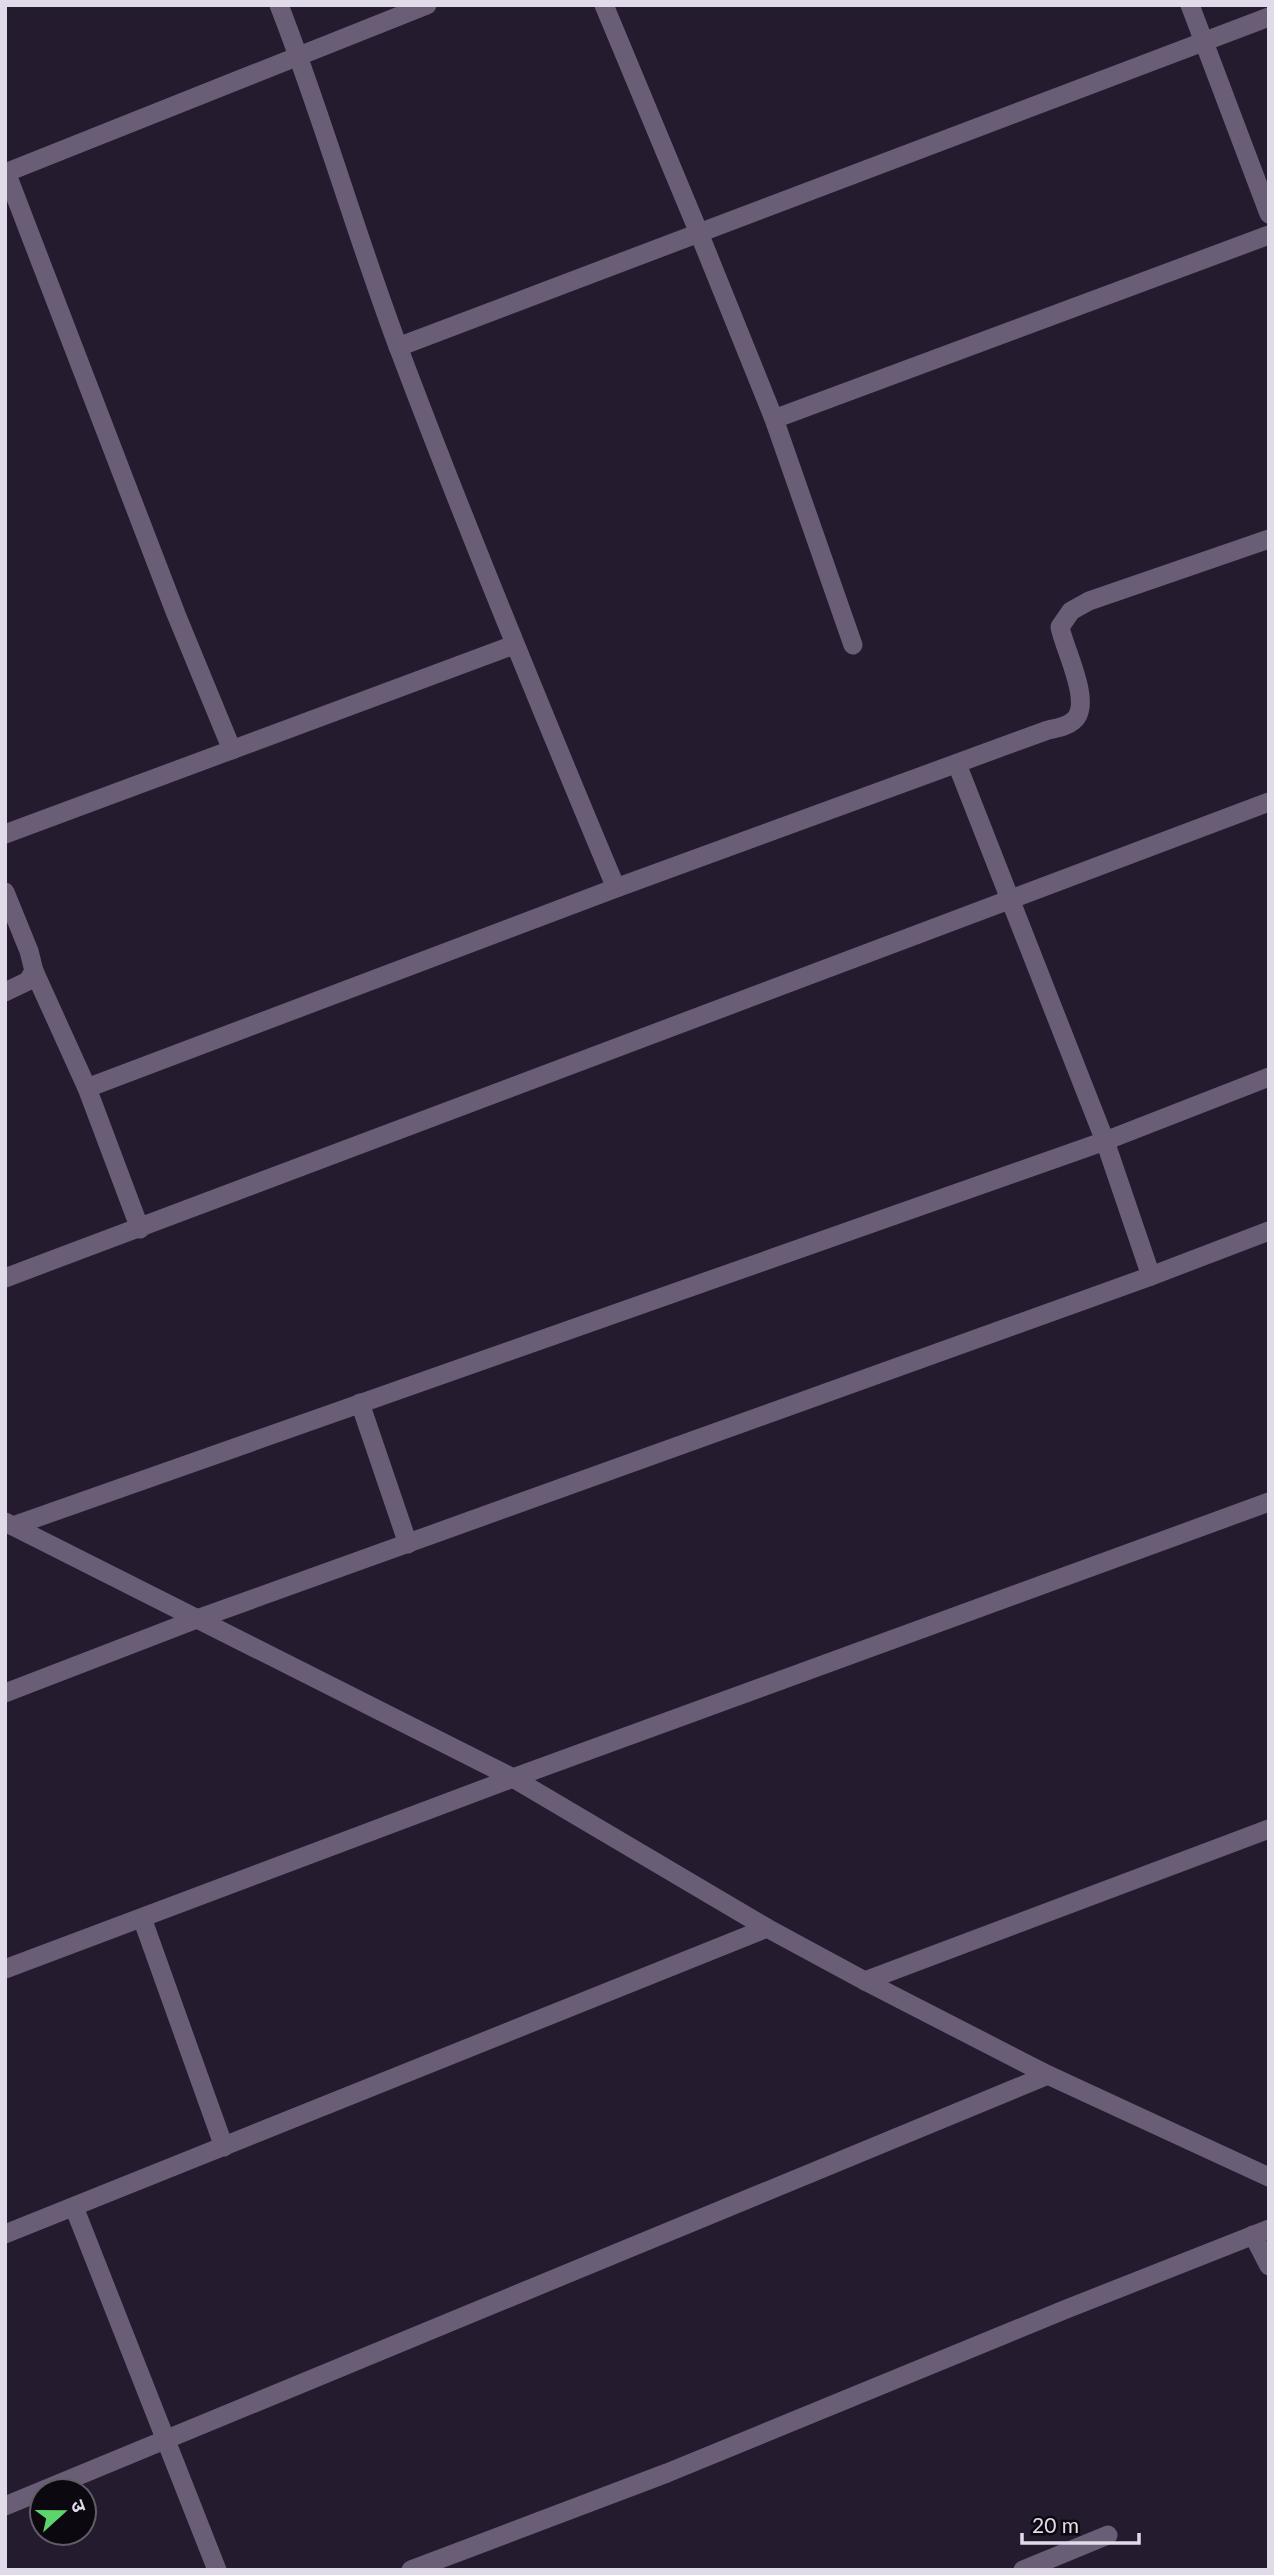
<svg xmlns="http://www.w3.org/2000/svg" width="1274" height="2575" font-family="Lato,'Noto Sans Devanagari',sans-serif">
  <rect width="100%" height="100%" fill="#251b2f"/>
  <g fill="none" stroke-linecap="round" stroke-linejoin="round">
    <!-- minor -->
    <g stroke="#6a5e77" stroke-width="19">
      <path d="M 279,5 C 323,118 356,235 399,349 C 467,530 541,709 616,888"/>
      <path d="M 604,5 L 699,233 L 774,419 L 853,645"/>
      <path d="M 1190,5 L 1269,214"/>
      <path d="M 6,172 L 176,614 L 232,750"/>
      <path d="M 5,173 L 427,5"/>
      <path d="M 398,347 L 1269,17"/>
      <path d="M 774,419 L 1269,235"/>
      <path d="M 957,764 L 1105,1141 L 1151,1276"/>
      <path d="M 5,834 L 514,645"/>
      <path d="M 5,892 L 29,951 L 34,971 L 28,981 L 5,992"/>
      <path d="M 34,971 L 87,1088 L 140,1229"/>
      <path d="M 87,1088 L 616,888 L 1048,730 C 1057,728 1066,727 1073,721 C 1094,705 1064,649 1060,627 L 1071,611 L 1089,601 L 1269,539"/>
      <path d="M 5,1278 L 1269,802"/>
      <path d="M 360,1403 L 408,1544"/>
      <path d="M 5,1522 L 513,1778 L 767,1928 L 865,1981 L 1048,2075 L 1269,2177"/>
      <path d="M 13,1526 L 1105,1141 L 1269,1077"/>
      <path d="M 5,1693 L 197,1619 L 1151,1276 L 1269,1231"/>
      <path d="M 142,1918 L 224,2147"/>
      <path d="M 5,1969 L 513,1778 L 1269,1502"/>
      <path d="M 865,1981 L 1269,1829"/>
      <path d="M 74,2207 L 217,2570"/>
      <path d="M 5,2234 L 767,1928"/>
      <path d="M 1253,2235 L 1269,2266"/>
      <path d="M 5,2506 L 1048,2075"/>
      <path d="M 411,2570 L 667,2473 L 1064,2310 L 1269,2229"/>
      <path d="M 1023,2570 L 1108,2535"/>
    </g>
  </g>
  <!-- border -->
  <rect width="1274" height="2575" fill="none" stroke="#e1dae8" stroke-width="14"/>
  <!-- north arrow -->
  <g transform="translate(63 2512) rotate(69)"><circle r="33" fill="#0c0810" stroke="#615c66" stroke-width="2"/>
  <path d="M0-5L12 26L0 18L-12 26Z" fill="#5dd56c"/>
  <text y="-10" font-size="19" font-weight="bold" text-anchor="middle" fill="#e1dae8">उ</text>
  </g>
  <!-- scale -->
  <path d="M1022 2533v10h117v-10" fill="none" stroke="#e1dae8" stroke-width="3.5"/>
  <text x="1032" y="2533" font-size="21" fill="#e1dae8" stroke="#0c0810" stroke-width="5" paint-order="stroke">20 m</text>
</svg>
